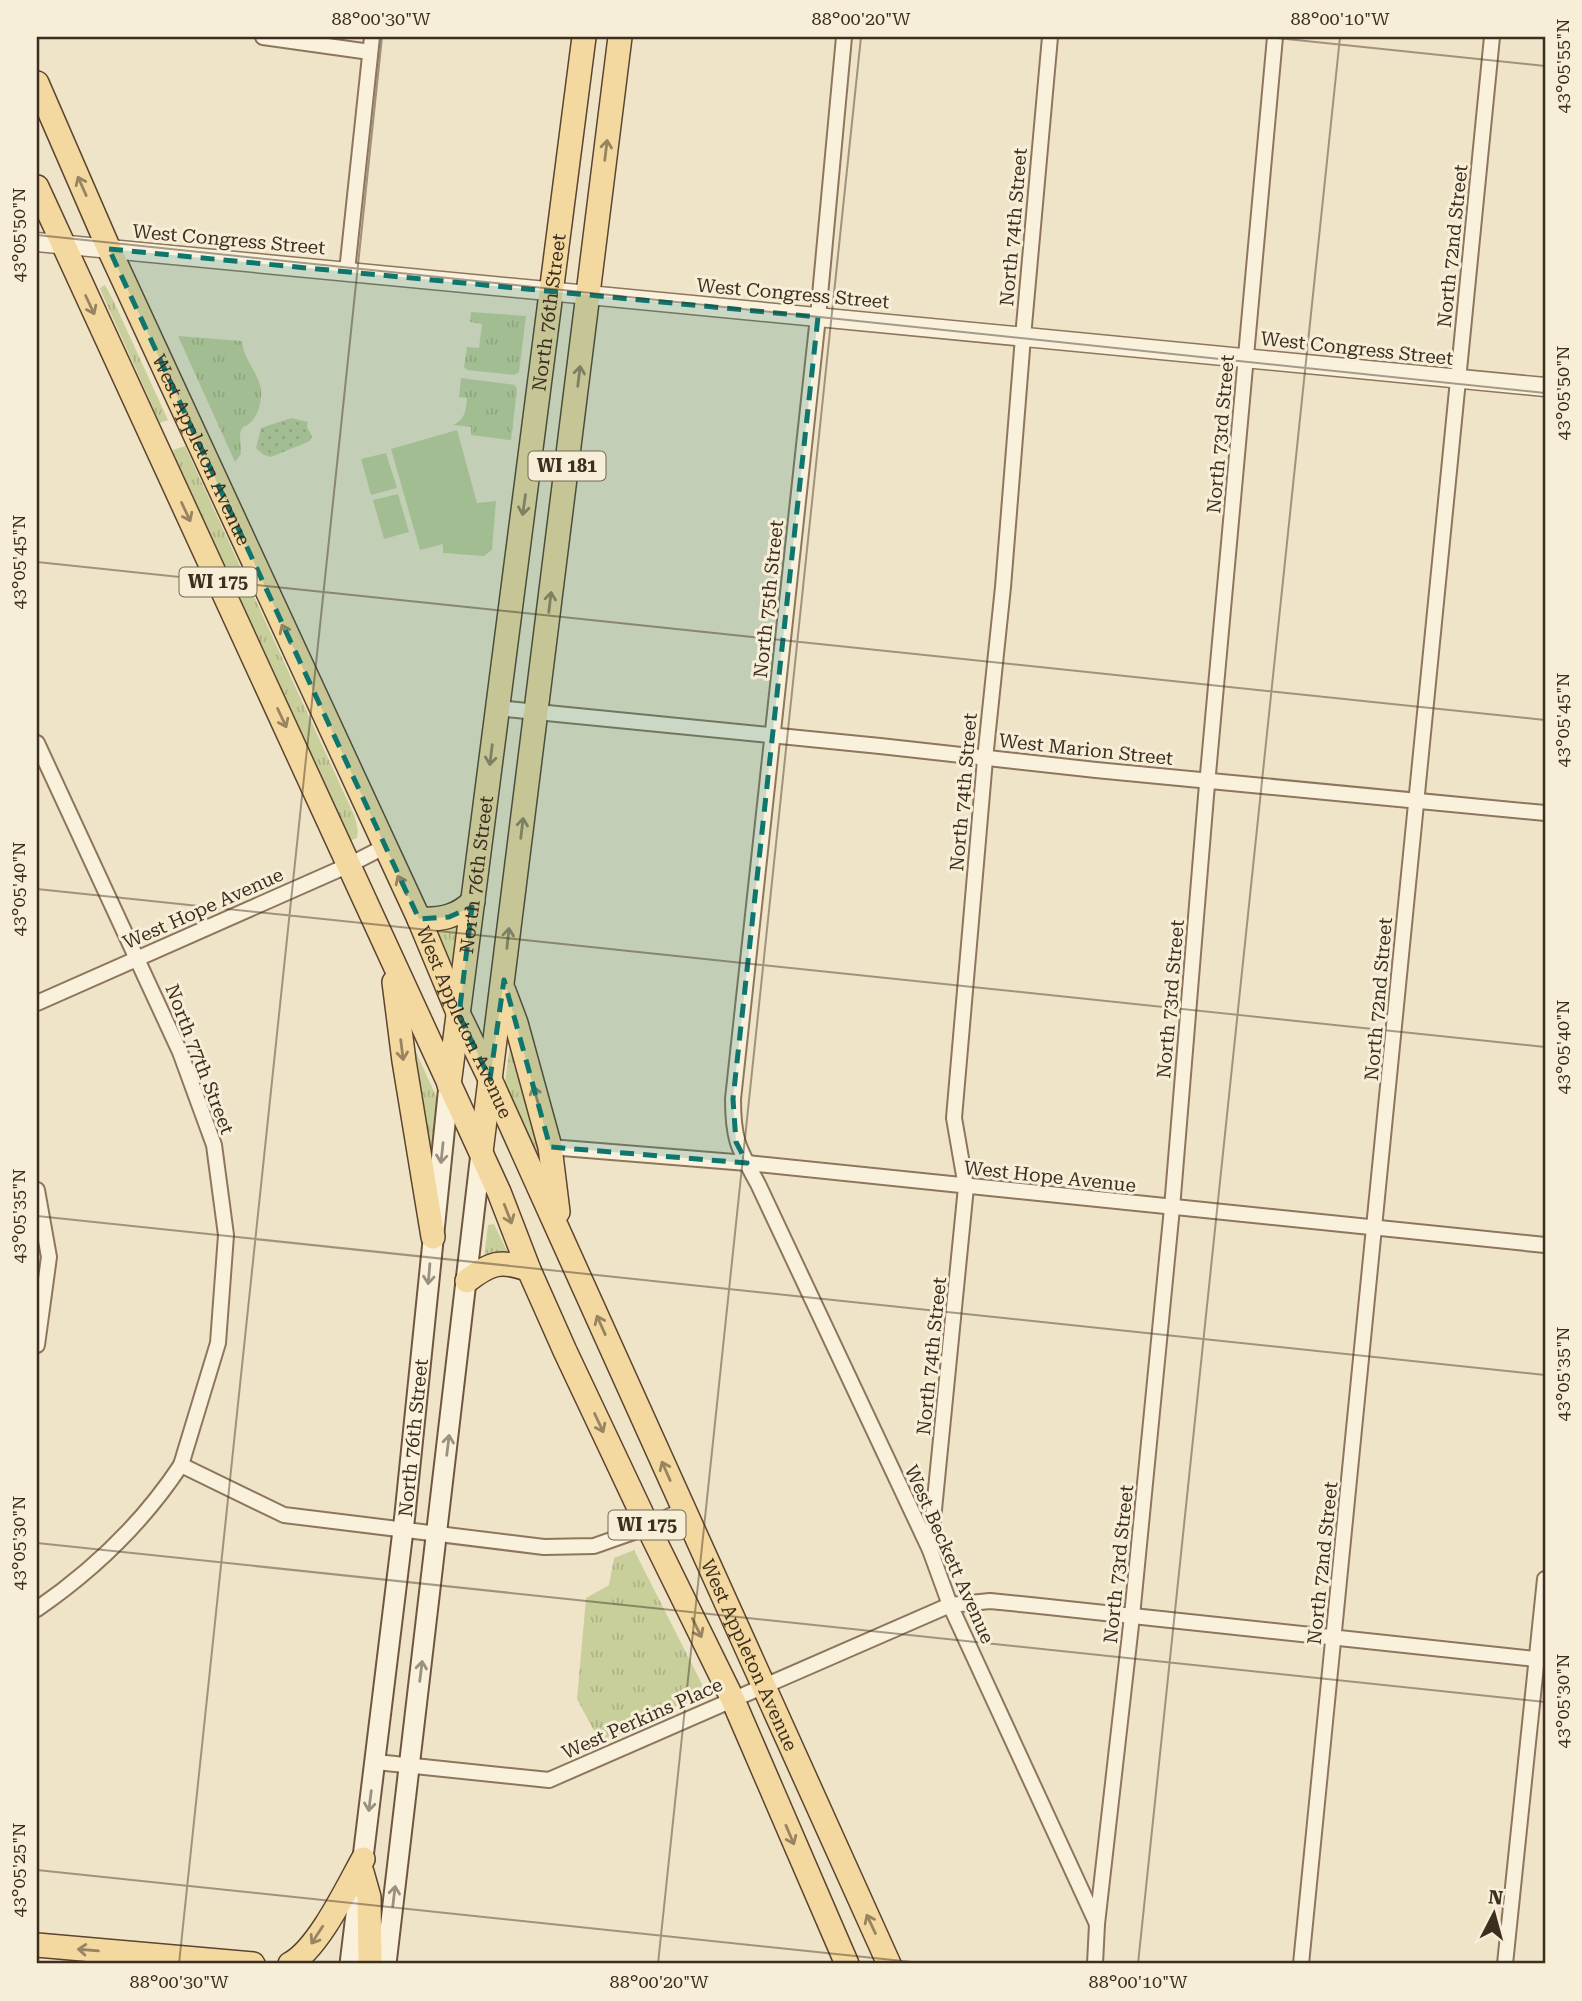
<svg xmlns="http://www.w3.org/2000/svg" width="1582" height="2001" font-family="'Roboto Serif',serif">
  <defs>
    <pattern id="grass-tufts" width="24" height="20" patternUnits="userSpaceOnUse" patternTransform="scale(1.75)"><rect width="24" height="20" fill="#c9cf9b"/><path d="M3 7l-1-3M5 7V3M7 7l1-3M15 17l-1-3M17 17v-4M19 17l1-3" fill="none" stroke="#aeb285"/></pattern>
    <pattern id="park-dots" width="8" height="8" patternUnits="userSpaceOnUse" patternTransform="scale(1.75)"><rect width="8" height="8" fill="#c9cf9b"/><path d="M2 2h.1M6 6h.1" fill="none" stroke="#aeb285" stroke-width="1.8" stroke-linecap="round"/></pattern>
  </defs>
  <rect width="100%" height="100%" fill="#f0e4c8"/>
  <!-- grass -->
  <g fill="url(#grass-tufts)">
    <path d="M 105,285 L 114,302 L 168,420 L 160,423 L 103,296 L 100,288 Z"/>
    <path d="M 471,312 L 526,316 L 519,372 L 514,375 L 467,370 L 464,367 L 467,347 L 479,348 L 482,324 L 470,322 Z"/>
    <path d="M 178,336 L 242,341 C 243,359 258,372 261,389 C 262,404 257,422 243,427 L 240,433 L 241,454 L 235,462 Z"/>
    <path d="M 461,378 L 515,385 L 517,389 L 511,440 L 471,435 L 471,427 L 453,425 C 465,420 466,410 467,398 L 459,397 Z"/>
    <path d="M 185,446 L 355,817 L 358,831 L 357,838 L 349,841 L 174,454 L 173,450 Z"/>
    <path d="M 459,924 L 455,961 L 446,962 L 431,927 Z"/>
    <path d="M 406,1030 L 437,1098 L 429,1172 Z"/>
    <path d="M 511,1038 L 546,1179 L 504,1089 Z"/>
    <path d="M 494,1224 L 508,1253 L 484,1258 L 488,1225 Z"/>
    <path d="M 634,1550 L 706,1692 L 601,1744 L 577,1699 L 586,1598 L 609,1585 L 614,1558 Z"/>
  </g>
  <!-- park -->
  <path fill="url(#park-dots)" d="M 291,418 L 308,422 L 307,427 L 312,436 L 310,441 L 271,457 L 264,455 L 256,448 L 261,428 Z"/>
  <!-- garden -->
  <g fill="#c9cf9b">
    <path d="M 457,430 L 477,503 L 496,501 L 492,550 L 484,556 L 443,553 L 443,544 L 420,550 L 391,449 Z"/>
    <path d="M 386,453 L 397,488 L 371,495 L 361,459 Z"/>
    <path d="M 398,494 L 409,532 L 384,539 L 373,500 Z"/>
  </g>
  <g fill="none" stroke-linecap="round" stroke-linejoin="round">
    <defs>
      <g id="minor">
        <path d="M 263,37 L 370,52"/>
        <path d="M 844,37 L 818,317 L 733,1099 C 733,1141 739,1149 758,1184 L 930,1550 L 950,1605 L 1097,1924"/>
        <path d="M 347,271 L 372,37"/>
        <path d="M 497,708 L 880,746 L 1096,770 L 1545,813"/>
        <path d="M 37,743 L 180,1052 L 214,1145 L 226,1235 L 218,1343 L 181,1465"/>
        <path d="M 37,1003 L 349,865 L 384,847"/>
        <path d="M 550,1147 L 747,1163 L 1545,1245"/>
        <path d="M 37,1190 L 49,1257 L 37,1345"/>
        <path d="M 930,1550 L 966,1187 L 954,1118 L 985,759 L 1003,587 L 1023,337 L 1050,37"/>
        <path d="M 37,1609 C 95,1569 142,1524 181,1465 L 284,1515 L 544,1547 L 594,1546 L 648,1527 L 684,1509"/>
        <path d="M 376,1762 L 549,1780 L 950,1605 L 990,1601 L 1030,1605 L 1545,1660"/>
        <path d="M 1095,1964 L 1097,1924 L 1132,1616 L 1172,1208 L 1206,796 L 1275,37"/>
        <path d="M 1301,1964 L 1492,37"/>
        <path d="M 1505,1964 L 1545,1579"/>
      </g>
      <path id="tertiary" d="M 37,242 L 1545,387"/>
      <g id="secondary">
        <path id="s1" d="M 350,1964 L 405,1514 L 449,1085"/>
        <path d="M 386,1964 L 481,1153"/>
      </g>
      <g id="primary">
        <path id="s2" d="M 37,83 L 109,249 L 419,919 L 459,1015 L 490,1079 L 889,1964"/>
        <path d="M 37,187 L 499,1192 L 529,1270 L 565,1351 L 648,1527 L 733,1700 L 847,1964"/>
        <path d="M 419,919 C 440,920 458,917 473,901"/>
        <path d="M 394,982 L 404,1061 L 433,1237"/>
        <path d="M 504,991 L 516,1023 L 550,1147 L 558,1212"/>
        <path id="s3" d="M 449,1085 L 584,37"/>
        <path d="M 481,1152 L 620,37"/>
        <path d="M 467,1281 C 490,1263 501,1259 529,1270"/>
        <path d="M 362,1872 L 369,1897 L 370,1964"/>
        <path d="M 37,1945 L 253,1964"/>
        <path d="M 290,1964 C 318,1949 347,1888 363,1859"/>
      </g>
    </defs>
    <!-- minor casing -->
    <use href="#minor" stroke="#8d765c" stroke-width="18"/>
    <!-- tertiary casing -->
    <use href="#tertiary" stroke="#8d765c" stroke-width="21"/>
    <!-- secondary casing -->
    <use href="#secondary" stroke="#6f573f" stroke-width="23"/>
    <!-- primary casing -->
    <use href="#primary" stroke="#5b4430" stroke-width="26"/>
    <!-- minor -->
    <use href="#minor" stroke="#faf1dc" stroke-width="14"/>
    <!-- tertiary -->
    <use href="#tertiary" stroke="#faf1dc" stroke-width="18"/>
    <!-- secondary -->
    <use href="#secondary" stroke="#faf1dc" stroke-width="19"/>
    <!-- primary -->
    <use href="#primary" stroke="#f3d9a0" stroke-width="23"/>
  </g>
  <!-- one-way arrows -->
  <defs><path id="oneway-shaft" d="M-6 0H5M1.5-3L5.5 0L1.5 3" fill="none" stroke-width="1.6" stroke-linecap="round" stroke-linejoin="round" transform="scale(1.75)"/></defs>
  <g stroke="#988460">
    <use href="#oneway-shaft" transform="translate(606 150) rotate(-83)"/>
    <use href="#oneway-shaft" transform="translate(82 186) rotate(-114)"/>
    <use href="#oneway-shaft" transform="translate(90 305) rotate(65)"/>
    <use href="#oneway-shaft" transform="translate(579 376) rotate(-83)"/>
    <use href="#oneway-shaft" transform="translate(524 505) rotate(98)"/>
    <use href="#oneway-shaft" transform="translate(186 512) rotate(65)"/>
    <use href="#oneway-shaft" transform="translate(550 602) rotate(-83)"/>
    <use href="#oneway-shaft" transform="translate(286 634) rotate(-115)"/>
    <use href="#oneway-shaft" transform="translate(282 718) rotate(65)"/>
    <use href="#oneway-shaft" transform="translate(491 755) rotate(97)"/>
    <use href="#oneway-shaft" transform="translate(522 828) rotate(-83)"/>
    <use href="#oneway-shaft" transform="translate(402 885) rotate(-116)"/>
    <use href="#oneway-shaft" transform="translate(508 938) rotate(-84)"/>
    <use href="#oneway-shaft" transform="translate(402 1050) rotate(83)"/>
    <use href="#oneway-shaft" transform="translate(536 1096) rotate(-106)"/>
    <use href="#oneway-shaft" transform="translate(508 1214) rotate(69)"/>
    <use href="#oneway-shaft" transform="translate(601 1325) rotate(-114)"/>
    <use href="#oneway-shaft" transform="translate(599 1423) rotate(65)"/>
    <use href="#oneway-shaft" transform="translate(666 1471) rotate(-114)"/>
    <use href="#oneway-shaft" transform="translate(697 1628) rotate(64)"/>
    <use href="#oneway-shaft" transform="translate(790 1835) rotate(67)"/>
    <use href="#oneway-shaft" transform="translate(871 1924) rotate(-115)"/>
    <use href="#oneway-shaft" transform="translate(317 1935) rotate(123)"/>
    <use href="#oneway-shaft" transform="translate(88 1950) rotate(-175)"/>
  </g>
  <g stroke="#9c907e">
    <use href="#oneway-shaft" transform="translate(442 1153) rotate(96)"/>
    <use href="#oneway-shaft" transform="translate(429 1274) rotate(95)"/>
    <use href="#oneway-shaft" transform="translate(448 1445) rotate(-83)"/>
    <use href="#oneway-shaft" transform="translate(421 1671) rotate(-83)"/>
    <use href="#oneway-shaft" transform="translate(370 1801) rotate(97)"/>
    <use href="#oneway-shaft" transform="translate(394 1896) rotate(-83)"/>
  </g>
  <!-- marked area -->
  <path fill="#0f766e" fill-opacity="0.2" stroke="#0f766e" stroke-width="5" stroke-dasharray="14 9" stroke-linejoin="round" d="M 109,249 L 818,317 L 733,1099 L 736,1142 L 747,1163 L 550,1147 L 504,980 L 490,1079 L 459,1015 L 472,907 L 449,917 L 419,919 Z"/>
  <!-- ticks -->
  <path fill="none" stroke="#3d2e20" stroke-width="2" stroke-opacity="0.45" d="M 1267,37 L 1545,66M 37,235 L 1545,393M 37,562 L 1545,720M 37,889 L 1545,1047M 37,1216 L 1545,1375M 37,1543 L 1545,1702M 37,1870 L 931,1964M 179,1964 L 382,37M 658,1964 L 861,37M 1138,1964 L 1340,37"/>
  <g text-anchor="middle" stroke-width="6" stroke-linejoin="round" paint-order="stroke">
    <!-- shield labels -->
    <g fill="#f7eed8" stroke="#756857" stroke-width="2">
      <rect x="528.5" y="451.5" width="77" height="29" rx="5"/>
      <rect x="179.5" y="567.5" width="77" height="29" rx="5"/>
      <rect x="608.5" y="1510.5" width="77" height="29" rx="5"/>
    </g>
    <g font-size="18" font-weight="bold" fill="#3d2e20">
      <text x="567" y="472">WI 181</text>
      <text x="218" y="588">WI 175</text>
      <text x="647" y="1531">WI 175</text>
    </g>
    <!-- street labels -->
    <g font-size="19" fill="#3d2e20" stroke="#f7eed8">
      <text transform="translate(1013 227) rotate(-85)" y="7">North 74th Street</text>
      <text transform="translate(229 239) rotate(5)" y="7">West Congress Street</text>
      <text transform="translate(1452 246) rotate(-84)" y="7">North 72nd Street</text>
      <text transform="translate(793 293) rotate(5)" y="7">West Congress Street</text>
      <text dy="7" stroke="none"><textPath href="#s3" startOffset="779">North 76th Street</textPath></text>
      <text transform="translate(1357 348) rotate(6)" y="7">West Congress Street</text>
      <text transform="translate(1220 434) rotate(-85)" y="7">North 73rd Street</text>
      <text dy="7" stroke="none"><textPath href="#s2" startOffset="402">West Appleton Avenue</textPath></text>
      <text transform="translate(768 599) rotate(-84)" y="7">North 75th Street</text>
      <text transform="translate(1086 749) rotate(6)" y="7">West Marion Street</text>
      <text transform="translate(963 792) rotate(-85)" y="7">North 74th Street</text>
      <text dy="7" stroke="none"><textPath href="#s3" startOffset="212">North 76th Street</textPath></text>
      <text transform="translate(203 908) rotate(-24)" y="7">West Hope Avenue</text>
      <text transform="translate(1170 999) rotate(-85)" y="7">North 73rd Street</text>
      <text transform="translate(1378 999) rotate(-85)" y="7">North 72nd Street</text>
      <text dy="7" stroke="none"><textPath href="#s2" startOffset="1032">West Appleton Avenue</textPath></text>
      <text transform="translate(200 1059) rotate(69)" y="7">North 77th Street</text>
      <text transform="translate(1050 1176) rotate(6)" y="7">West Hope Avenue</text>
      <text transform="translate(931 1356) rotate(-84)" y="7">North 74th Street</text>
      <text dy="7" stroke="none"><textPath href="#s1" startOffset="530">North 76th Street</textPath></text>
      <text transform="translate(950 1554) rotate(66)" y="7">West Beckett Avenue</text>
      <text transform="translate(1322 1563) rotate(-84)" y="7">North 72nd Street</text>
      <text transform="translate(1118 1564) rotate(-84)" y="7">North 73rd Street</text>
      <text dy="7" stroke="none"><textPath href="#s2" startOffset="1726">West Appleton Avenue</textPath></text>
      <text transform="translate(642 1718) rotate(-24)" y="7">West Perkins Place</text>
    </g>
  </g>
  <!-- border -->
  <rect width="1582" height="2001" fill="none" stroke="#f7eed8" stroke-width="77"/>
  <!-- north arrow -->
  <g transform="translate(1494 1914) rotate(6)" stroke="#f7eed8" stroke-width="5" paint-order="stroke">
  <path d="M0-5L12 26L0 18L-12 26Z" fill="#3d2e20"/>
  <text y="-10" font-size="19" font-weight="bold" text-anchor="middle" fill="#3d2e20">N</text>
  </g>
  <rect x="38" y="38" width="1506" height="1924" fill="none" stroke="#3d2e20" stroke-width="2.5"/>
  <g font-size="18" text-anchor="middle" fill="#3d2e20">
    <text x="381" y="25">88°00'30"W</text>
    <text x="861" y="25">88°00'20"W</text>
    <text x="1340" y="25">88°00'10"W</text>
    <text transform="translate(1563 66) rotate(-90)" y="6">43°05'55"N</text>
    <text transform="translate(19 235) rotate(-90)" y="6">43°05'50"N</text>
    <text transform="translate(1563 393) rotate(-90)" y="6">43°05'50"N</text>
    <text transform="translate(19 562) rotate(-90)" y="6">43°05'45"N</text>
    <text transform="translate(1563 720) rotate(-90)" y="6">43°05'45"N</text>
    <text transform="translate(19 889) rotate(-90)" y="6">43°05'40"N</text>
    <text transform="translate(1563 1047) rotate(-90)" y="6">43°05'40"N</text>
    <text transform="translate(19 1216) rotate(-90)" y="6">43°05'35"N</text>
    <text transform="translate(1563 1374) rotate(-90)" y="6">43°05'35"N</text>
    <text transform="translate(19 1543) rotate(-90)" y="6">43°05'30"N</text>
    <text transform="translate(1563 1701) rotate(-90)" y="6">43°05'30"N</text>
    <text transform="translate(19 1870) rotate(-90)" y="6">43°05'25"N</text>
    <text x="179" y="1988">88°00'30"W</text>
    <text x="659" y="1988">88°00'20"W</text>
    <text x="1138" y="1988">88°00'10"W</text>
  </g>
</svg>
